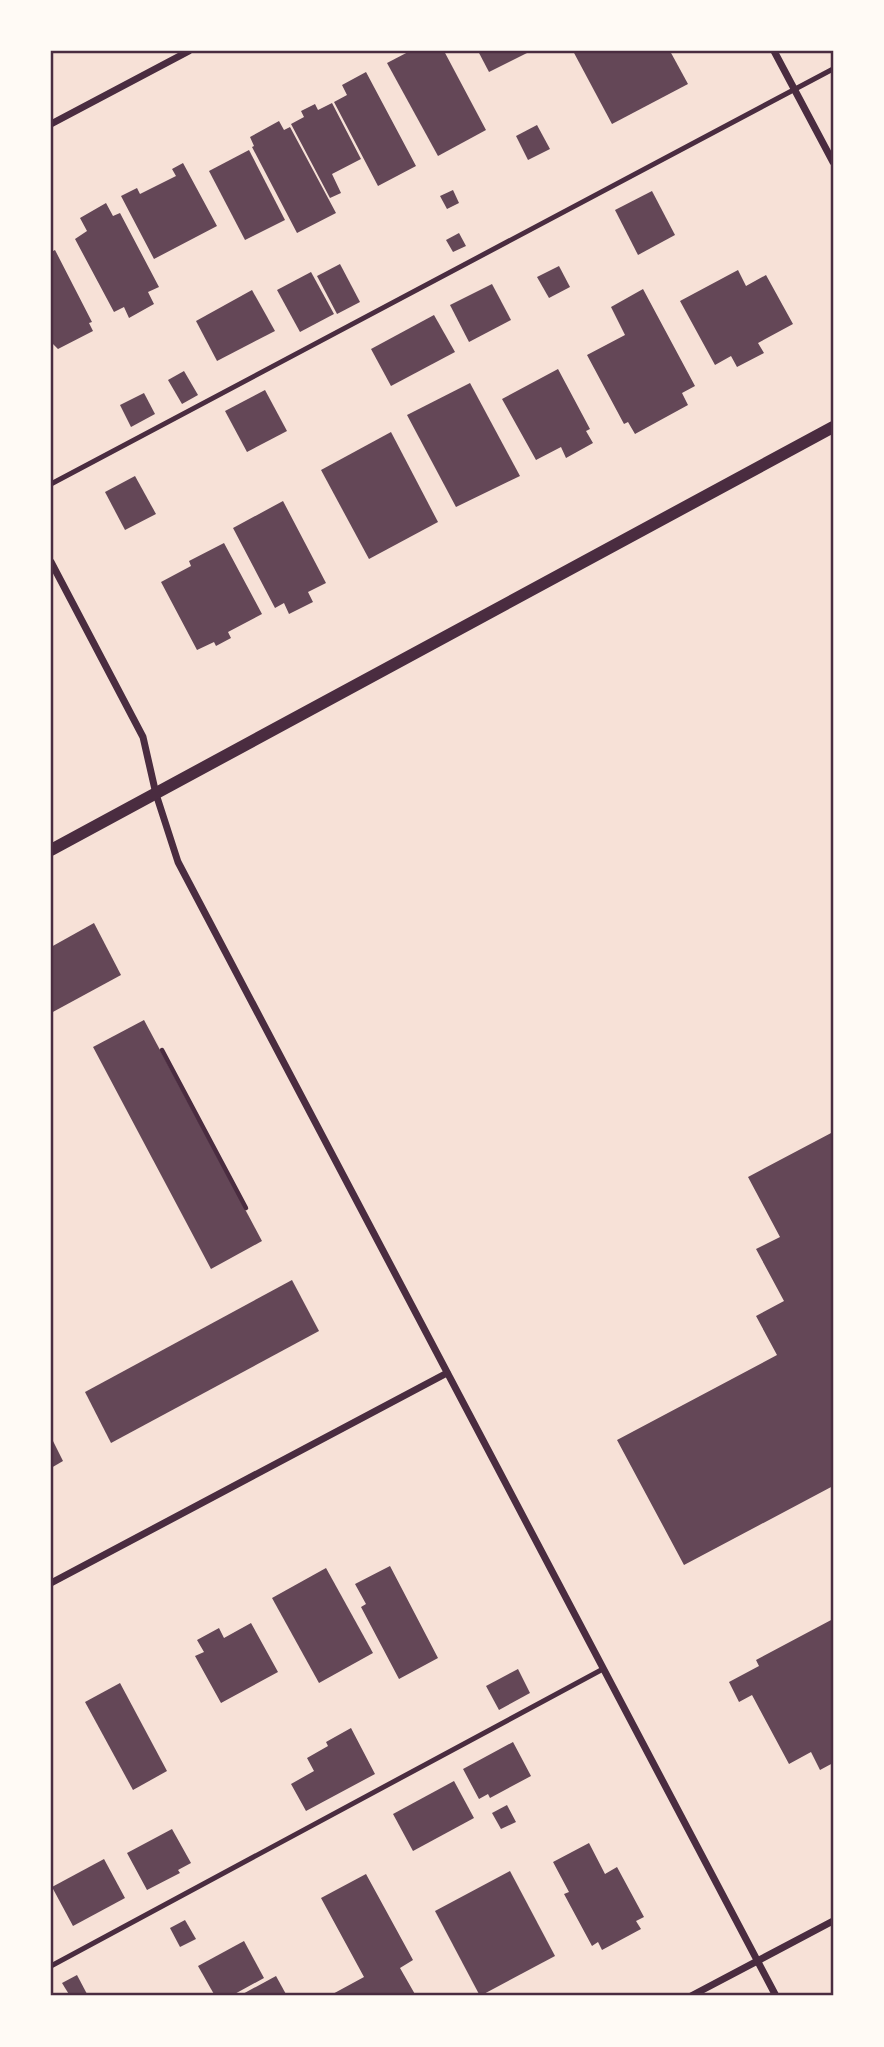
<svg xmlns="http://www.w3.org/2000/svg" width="884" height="2047" font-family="'Space Grotesk',sans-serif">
  <rect width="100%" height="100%" fill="#f7e1d7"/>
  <!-- building -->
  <g fill="#644757">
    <path d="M 410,51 L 444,51 L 486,130 L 438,156 L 387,63 Z"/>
    <path d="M 478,51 L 531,51 L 489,72 Z"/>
    <path d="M 573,51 L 670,51 L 688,84 L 612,124 Z"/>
    <path d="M 366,72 L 416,166 L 378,186 L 334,102 L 347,95 L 342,85 Z"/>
    <path d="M 332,103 L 361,159 L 332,174 L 341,193 L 330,198 L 291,124 L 304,117 L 301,111 L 315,104 L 318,110 Z"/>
    <path d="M 279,121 L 284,130 L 290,127 L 336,213 L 297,233 L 252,147 L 254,146 L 250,137 Z"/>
    <path d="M 537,125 L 550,149 L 528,160 L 516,136 Z"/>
    <path d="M 249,150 L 285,220 L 245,240 L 209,171 Z"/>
    <path d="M 183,163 L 217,226 L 154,259 L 121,196 L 137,188 L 140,194 L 176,176 L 172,169 Z"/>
    <path d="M 453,190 L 459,203 L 447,209 L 440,196 Z"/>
    <path d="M 652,191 L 675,235 L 638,255 L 615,210 Z"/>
    <path d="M 106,203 L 113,216 L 120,213 L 159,287 L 148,292 L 154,304 L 129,318 L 124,307 L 114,312 L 75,239 L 87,231 L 80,218 Z"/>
    <path d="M 459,233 L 466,246 L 453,252 L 446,240 Z"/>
    <path d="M 55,250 L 92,322 L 89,323 L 93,331 L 58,349 L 51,342 L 51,252 Z"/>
    <path d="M 340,264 L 360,302 L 337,314 L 317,276 Z"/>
    <path d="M 559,266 L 570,287 L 549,298 L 537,277 Z"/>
    <path d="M 738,270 L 746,286 L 766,275 L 793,324 L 758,343 L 764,353 L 737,367 L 731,356 L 715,365 L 680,301 Z"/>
    <path d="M 311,272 L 334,314 L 300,332 L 277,290 Z"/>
    <path d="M 492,284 L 511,320 L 469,342 L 450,305 Z"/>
    <path d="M 643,289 L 695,386 L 682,393 L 688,405 L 635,434 L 628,422 L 624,424 L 587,355 L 625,335 L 611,307 Z"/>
    <path d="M 252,290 L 275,331 L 217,361 L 196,321 Z"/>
    <path d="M 434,315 L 455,352 L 391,386 L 371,349 Z"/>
    <path d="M 558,369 L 590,429 L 586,431 L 593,443 L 566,458 L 561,447 L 536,460 L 502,399 Z"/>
    <path d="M 184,371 L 198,395 L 182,404 L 168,380 Z"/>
    <path d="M 470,383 L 520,476 L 456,507 L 407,415 Z"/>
    <path d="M 265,390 L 287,431 L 247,452 L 225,411 Z"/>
    <path d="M 144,393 L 155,414 L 131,427 L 120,405 Z"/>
    <path d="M 391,432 L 438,522 L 369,559 L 321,470 Z"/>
    <path d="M 135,476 L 156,514 L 125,530 L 105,492 Z"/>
    <path d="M 283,501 L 326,583 L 308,592 L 313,602 L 289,614 L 284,603 L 275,608 L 233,528 Z"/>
    <path d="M 224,543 L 262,614 L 228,632 L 231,638 L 216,646 L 214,642 L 197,650 L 161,582 L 191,566 L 189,561 Z"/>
    <path d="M 94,923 L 121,975 L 51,1013 L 51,947 Z"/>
    <path d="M 144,1020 L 262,1241 L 211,1269 L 93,1047 Z"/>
    <path d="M 833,1132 L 833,1486 L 684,1565 L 617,1440 L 777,1355 L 756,1316 L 784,1301 L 756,1249 L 780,1237 L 748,1177 Z"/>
    <path d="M 292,1280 L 319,1331 L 111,1443 L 85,1392 Z"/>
    <path d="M 51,1437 L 63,1461 L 51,1468 Z"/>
    <path d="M 390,1566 L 438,1658 L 399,1679 L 361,1607 L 366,1604 L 355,1584 Z"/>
    <path d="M 326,1568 L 373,1653 L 319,1683 L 272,1598 Z"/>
    <path d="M 833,1619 L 833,1763 L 820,1770 L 811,1752 L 789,1764 L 752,1695 L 739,1702 L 729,1682 L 759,1666 L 756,1660 Z"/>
    <path d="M 251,1623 L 278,1672 L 221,1703 L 195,1656 L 204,1652 L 197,1640 L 219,1628 L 224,1638 Z"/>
    <path d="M 518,1669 L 530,1693 L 499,1710 L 486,1686 Z"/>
    <path d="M 120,1683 L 167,1771 L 133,1790 L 85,1702 Z"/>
    <path d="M 351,1728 L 375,1774 L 306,1811 L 291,1784 L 314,1771 L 307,1758 L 328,1746 L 326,1742 Z"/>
    <path d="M 513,1742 L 531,1776 L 490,1798 L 488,1794 L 479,1799 L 463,1769 Z"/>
    <path d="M 454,1781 L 474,1818 L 413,1851 L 393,1814 Z"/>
    <path d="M 507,1805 L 516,1822 L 501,1829 L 492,1813 Z"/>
    <path d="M 172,1829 L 191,1863 L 178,1870 L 180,1873 L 147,1890 L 127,1853 Z"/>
    <path d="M 589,1843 L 605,1874 L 617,1867 L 644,1917 L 636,1921 L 641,1929 L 602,1950 L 598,1942 L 592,1946 L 564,1894 L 569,1892 L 553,1862 Z"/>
    <path d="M 104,1859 L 125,1898 L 73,1926 L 52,1887 Z"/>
    <path d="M 510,1871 L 555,1956 L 480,1996 L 435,1911 Z"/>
    <path d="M 366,1874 L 413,1960 L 400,1968 L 416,1996 L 329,1996 L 364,1977 L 321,1898 Z"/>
    <path d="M 185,1920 L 196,1939 L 180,1947 L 170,1928 Z"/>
    <path d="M 244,1941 L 264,1978 L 231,1996 L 215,1996 L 198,1966 Z"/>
    <path d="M 77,1975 L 87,1994 L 70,1996 L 62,1983 Z"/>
    <path d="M 276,1976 L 287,1996 L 239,1996 Z"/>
  </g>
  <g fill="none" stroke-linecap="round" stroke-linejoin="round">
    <!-- path -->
    <path stroke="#4a2c40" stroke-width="4.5" d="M 162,1050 L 246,1208"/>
    <!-- service -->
    <g stroke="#4a2c40" stroke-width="5">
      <path d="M 51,484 L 833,69"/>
      <path d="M 51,1966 L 603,1669"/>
    </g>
    <!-- minor -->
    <g stroke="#4a2c40" stroke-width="7">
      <path d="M 774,51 L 833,162"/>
      <path d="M 51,124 L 189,51"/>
      <path d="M 51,562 L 143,737 L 156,794 L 178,862 L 776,1996"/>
      <path d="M 51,1583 L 447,1373"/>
      <path d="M 691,1996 L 833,1921"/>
    </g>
    <!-- tertiary -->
    <path stroke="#4a2c40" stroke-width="12" d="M 51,850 L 833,427"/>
  </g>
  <!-- border -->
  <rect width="884" height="2047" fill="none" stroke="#fffaf5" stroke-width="105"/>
  <rect x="52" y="52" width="780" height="1942" fill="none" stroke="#4a2c40" stroke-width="2.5"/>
</svg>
